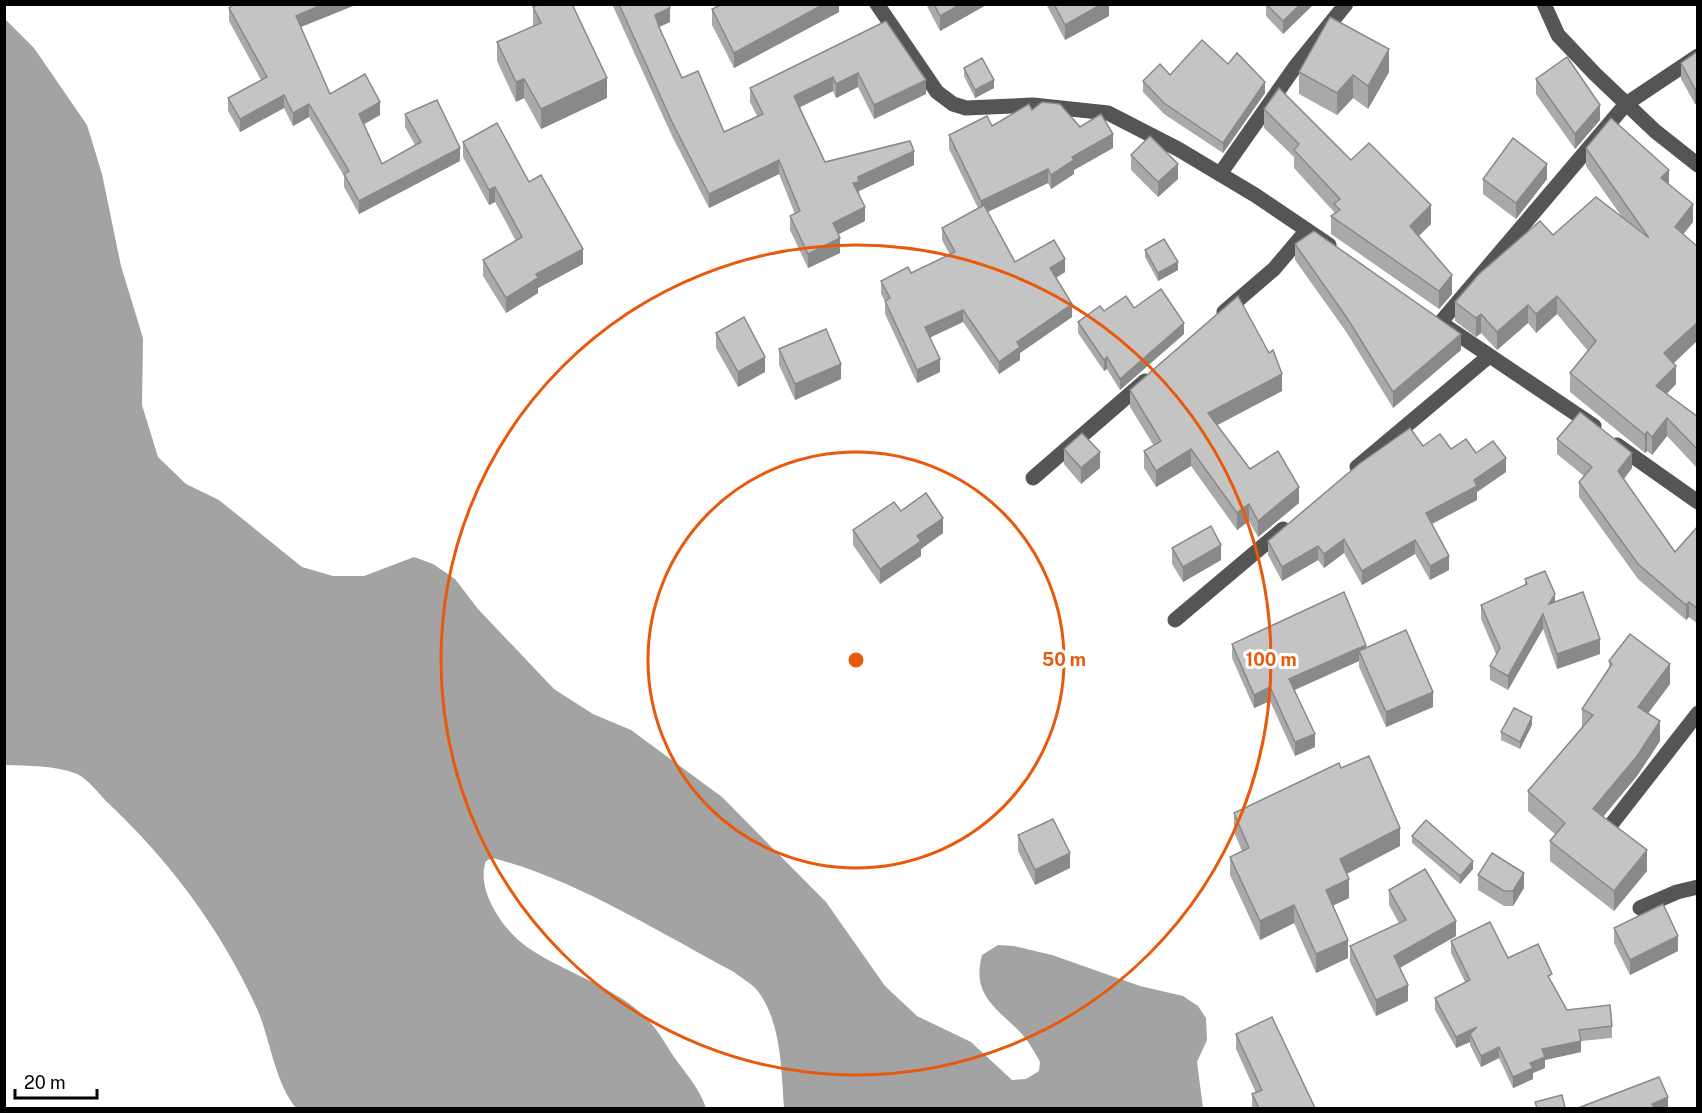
<svg xmlns="http://www.w3.org/2000/svg" width="1702" height="1113" font-family="'Public Sans',sans-serif">
  <rect width="100%" height="100%" fill="#fff"/>
  <!-- water -->
  <path fill="#a3a3a3" d="M 5,19 L 34,48 L 87,125 L 102,174 L 121,266 L 143,338 L 142,405 L 158,457 L 186,484 L 219,500 L 302,567 L 333,576 L 364,576 L 414,557 L 433,564 L 455,579 L 478,609 L 554,689 L 593,714 L 631,730 L 722,797 L 826,902 L 885,986 L 917,1016 L 971,1042 L 1012,1080 L 1026,1079 L 1039,1071 L 1040,1062 C 1035,1053 1029,1042 1022,1034 C 997,1008 971,996 982,955 L 998,945 L 1014,946 L 1052,955 L 1140,986 L 1183,996 L 1198,1006 L 1206,1018 L 1207,1040 L 1197,1062 L 1203,1108 L 784,1108 C 781,1070 782,1022 757,990 C 751,983 741,978 734,972 C 660,933 573,878 492,858 L 486,861 C 475,890 504,931 527,947 C 563,972 609,984 642,1014 C 655,1025 663,1040 672,1054 C 685,1073 699,1087 706,1108 L 296,1108 C 275,1082 271,1043 258,1011 C 223,932 170,861 107,802 C 98,793 88,779 77,774 C 55,765 28,766 5,765 Z"/>
  <g fill="none" stroke-linecap="round" stroke-linejoin="round">
    <!-- minor -->
    <g stroke="#555" stroke-width="15">
      <path d="M 877,4 L 937,92 L 953,104 L 966,108 L 1033,105 L 1108,113 L 1178,149 L 1255,195 L 1329,245"/>
      <path d="M 1544,4 L 1558,35 L 1595,74 L 1655,131 L 1698,165"/>
      <path d="M 1220,174 L 1295,67 L 1346,4"/>
      <path d="M 1224,312 L 1274,269 L 1307,230"/>
      <path d="M 1440,323 L 1626,104 L 1698,56"/>
      <path d="M 1447,327 L 1594,426"/>
      <path d="M 1617,445 L 1698,502"/>
      <path d="M 1357,467 L 1488,357"/>
      <path d="M 1033,478 L 1145,381"/>
      <path d="M 1175,620 L 1283,529"/>
      <path d="M 1610,826 L 1698,713"/>
      <path d="M 1640,908 L 1677,892 L 1698,887"/>
    </g>
  </g>
  <!-- wall -->
  <g fill="#a9a9a9">
    <path d="M 353,4 L 353,6 L 300,27 L 330,94 L 380,115 L 364,124 L 382,164 L 415,145 L 405,127 L 405,114 L 460,161 L 359,214 L 344,187 L 344,176 L 309,117 L 293,126 L 284,108 L 240,132 L 228,111 L 228,98 L 261,80 L 229,21 L 229,8 Z"/>
    <path d="M 612,4 L 669,4 L 670,22 L 659,27 L 682,78 L 724,132 L 757,116 L 750,102 L 750,88 L 886,21 L 926,94 L 874,119 L 858,87 L 836,98 L 833,91 L 800,107 L 825,162 L 914,165 L 859,191 L 865,221 L 838,234 L 840,253 L 808,268 L 790,230 L 790,216 L 795,214 L 779,174 L 709,208 L 672,136 Z"/>
    <path d="M 839,4 L 839,12 L 734,68 L 712,25 L 712,9 Z"/>
    <path d="M 926,4 L 988,4 L 940,31 Z"/>
    <path d="M 1046,4 L 1109,4 L 1109,16 L 1065,40 Z"/>
    <path d="M 1266,4 L 1314,4 L 1283,34 L 1266,16 Z"/>
    <path d="M 533,7 L 607,98 L 541,129 L 524,98 L 516,102 L 497,61 L 497,42 L 533,26 Z"/>
    <path d="M 1698,51 L 1698,103 L 1695,104 L 1681,79 L 1681,63 Z"/>
    <path d="M 1228,64 L 1265,93 L 1223,153 L 1164,114 L 1143,92 L 1143,81 Z"/>
    <path d="M 964,68 L 994,88 L 975,98 L 964,76 Z"/>
    <path d="M 1299,72 L 1389,72 L 1368,109 L 1353,98 L 1337,115 L 1299,94 Z"/>
    <path d="M 1536,79 L 1600,120 L 1575,149 L 1536,94 Z"/>
    <path d="M 1264,109 L 1351,160 L 1431,224 L 1419,236 L 1452,294 L 1439,309 L 1331,234 L 1331,216 L 1334,214 L 1334,212 L 1294,168 L 1294,157 L 1264,128 Z"/>
    <path d="M 1032,110 L 1080,127 L 1113,148 L 1074,170 L 1074,174 L 1051,189 L 1048,183 L 988,212 L 1015,262 L 1065,272 L 1056,278 L 1072,317 L 1020,353 L 1020,360 L 999,374 L 963,322 L 930,337 L 940,372 L 917,383 L 885,314 L 885,301 L 881,294 L 881,281 L 911,273 L 950,255 L 942,240 L 942,228 L 978,208 L 949,149 L 949,135 L 992,126 Z"/>
    <path d="M 463,142 L 529,182 L 583,264 L 538,288 L 538,293 L 506,313 L 483,276 L 483,260 L 516,241 L 495,202 L 489,205 L 463,157 Z"/>
    <path d="M 1586,148 L 1669,184 L 1693,222 L 1683,234 L 1698,247 L 1698,340 L 1674,363 L 1676,384 L 1667,394 L 1698,417 L 1698,469 L 1667,436 L 1652,455 L 1647,451 L 1645,453 L 1570,392 L 1570,373 L 1588,351 L 1557,314 L 1536,333 L 1528,323 L 1497,350 L 1481,333 L 1476,337 L 1455,321 L 1455,302 L 1553,235 L 1622,217 L 1586,166 Z"/>
    <path d="M 1131,155 L 1178,179 L 1158,197 L 1131,170 Z"/>
    <path d="M 1483,179 L 1547,179 L 1516,219 L 1483,194 Z"/>
    <path d="M 1295,244 L 1461,350 L 1393,408 L 1347,333 L 1295,260 Z"/>
    <path d="M 1145,250 L 1178,270 L 1158,281 L 1145,257 Z"/>
    <path d="M 1134,308 L 1184,334 L 1120,390 L 1107,369 L 1104,371 L 1078,333 L 1078,322 L 1104,311 Z"/>
    <path d="M 716,333 L 765,372 L 738,387 L 716,348 Z"/>
    <path d="M 779,349 L 841,379 L 795,400 L 779,365 Z"/>
    <path d="M 1130,390 L 1282,391 L 1217,425 L 1250,469 L 1299,503 L 1258,537 L 1249,521 L 1237,530 L 1191,466 L 1156,487 L 1144,468 L 1144,451 L 1154,446 L 1130,407 Z"/>
    <path d="M 1557,439 L 1632,468 L 1624,479 L 1675,552 L 1698,526 L 1698,624 L 1689,617 L 1686,620 L 1638,579 L 1579,497 L 1579,482 L 1584,476 L 1557,454 Z"/>
    <path d="M 1423,446 L 1451,449 L 1476,453 L 1506,472 L 1477,492 L 1477,500 L 1432,524 L 1449,570 L 1430,580 L 1415,554 L 1362,585 L 1344,553 L 1324,568 L 1318,560 L 1282,581 L 1268,555 L 1268,541 Z"/>
    <path d="M 1064,449 L 1100,468 L 1081,484 L 1064,464 Z"/>
    <path d="M 901,511 L 943,533 L 921,549 L 921,556 L 880,584 L 853,545 L 853,530 Z"/>
    <path d="M 1172,548 L 1221,560 L 1183,582 L 1172,564 Z"/>
    <path d="M 1525,579 L 1555,602 L 1600,654 L 1557,669 L 1543,629 L 1508,690 L 1490,680 L 1490,666 L 1496,654 L 1481,619 L 1481,605 L 1525,585 Z"/>
    <path d="M 1232,644 L 1366,648 L 1433,707 L 1386,727 L 1359,667 L 1359,661 L 1295,690 L 1315,747 L 1295,756 L 1270,701 L 1254,708 L 1232,658 Z"/>
    <path d="M 1609,661 L 1670,684 L 1648,713 L 1660,741 L 1637,776 L 1603,816 L 1647,871 L 1614,911 L 1550,861 L 1550,841 L 1556,835 L 1528,811 L 1528,791 L 1582,727 L 1582,709 L 1609,668 Z"/>
    <path d="M 1532,725 L 1520,749 L 1501,740 L 1501,732 Z"/>
    <path d="M 1341,768 L 1400,846 L 1347,874 L 1349,898 L 1333,905 L 1348,958 L 1316,973 L 1294,923 L 1260,940 L 1230,875 L 1230,857 L 1242,851 L 1234,832 L 1234,813 Z"/>
    <path d="M 1018,835 L 1070,868 L 1035,885 L 1018,851 Z"/>
    <path d="M 1412,836 L 1473,869 L 1460,884 L 1412,843 Z"/>
    <path d="M 1478,875 L 1524,888 L 1513,906 L 1504,906 L 1478,890 Z"/>
    <path d="M 1389,890 L 1456,936 L 1400,968 L 1408,1001 L 1376,1016 L 1350,962 L 1350,946 L 1399,923 L 1389,905 Z"/>
    <path d="M 1614,928 L 1678,951 L 1630,975 L 1614,943 Z"/>
    <path d="M 1451,941 L 1508,958 L 1552,982 L 1567,1010 L 1612,1026 L 1612,1038 L 1581,1041 L 1581,1052 L 1545,1060 L 1545,1068 L 1533,1073 L 1533,1079 L 1513,1088 L 1499,1058 L 1481,1067 L 1470,1045 L 1470,1042 L 1456,1048 L 1435,1010 L 1435,998 L 1465,982 L 1451,953 Z"/>
    <path d="M 1236,1034 L 1315,1108 L 1252,1108 L 1252,1094 L 1256,1093 L 1236,1049 Z"/>
  </g>
  <!-- shaded-wall -->
  <g fill="#898989">
    <path d="M 324,4 L 353,4 L 353,6 L 296,29 L 296,16 Z"/>
    <path d="M 824,4 L 839,4 L 839,12 L 734,68 L 734,53 Z"/>
    <path d="M 961,4 L 988,4 L 940,31 L 940,16 Z"/>
    <path d="M 1102,4 L 1109,4 L 1109,16 L 1065,40 L 1065,25 Z"/>
    <path d="M 1301,4 L 1314,4 L 1283,34 L 1283,21 Z"/>
    <path d="M 670,8 L 670,22 L 655,29 L 655,15 Z"/>
    <path d="M 1389,49 L 1389,72 L 1368,109 L 1368,86 Z"/>
    <path d="M 858,73 L 858,87 L 836,98 L 836,84 Z"/>
    <path d="M 1353,75 L 1353,98 L 1337,115 L 1337,93 Z"/>
    <path d="M 833,77 L 833,91 L 794,110 L 794,96 Z"/>
    <path d="M 607,78 L 607,98 L 541,129 L 541,109 Z"/>
    <path d="M 524,79 L 524,98 L 516,102 L 516,82 Z"/>
    <path d="M 926,80 L 926,94 L 874,119 L 874,105 Z"/>
    <path d="M 994,80 L 994,88 L 975,98 L 975,90 Z"/>
    <path d="M 1265,82 L 1265,93 L 1223,153 L 1223,143 Z"/>
    <path d="M 1698,88 L 1698,103 L 1695,104 L 1695,89 Z"/>
    <path d="M 284,95 L 284,108 L 240,132 L 240,119 Z"/>
    <path d="M 380,102 L 380,115 L 359,127 L 359,114 Z"/>
    <path d="M 309,104 L 309,117 L 293,126 L 293,113 Z"/>
    <path d="M 1600,105 L 1600,120 L 1575,149 L 1575,134 Z"/>
    <path d="M 1113,134 L 1113,148 L 1074,170 L 1074,174 L 1051,189 L 1051,175 L 1072,157 Z"/>
    <path d="M 460,148 L 460,161 L 359,214 L 359,201 Z"/>
    <path d="M 914,151 L 914,165 L 859,191 L 859,196 L 853,183 L 858,177 Z"/>
    <path d="M 779,160 L 779,174 L 709,208 L 709,194 Z"/>
    <path d="M 1178,164 L 1178,179 L 1158,197 L 1158,182 Z"/>
    <path d="M 1547,164 L 1547,179 L 1516,219 L 1516,203 Z"/>
    <path d="M 1048,169 L 1048,183 L 981,215 L 981,201 Z"/>
    <path d="M 1669,170 L 1669,188 L 1661,178 Z"/>
    <path d="M 495,187 L 495,202 L 489,205 L 489,190 Z"/>
    <path d="M 1693,204 L 1693,222 L 1675,245 L 1675,227 Z"/>
    <path d="M 1431,205 L 1431,224 L 1410,244 L 1410,226 Z"/>
    <path d="M 865,207 L 865,221 L 833,237 L 833,223 Z"/>
    <path d="M 840,238 L 840,253 L 808,268 L 808,254 Z"/>
    <path d="M 583,249 L 583,264 L 538,288 L 538,293 L 506,313 L 506,298 L 536,274 Z"/>
    <path d="M 1065,259 L 1065,272 L 1050,281 L 1050,268 Z"/>
    <path d="M 1178,262 L 1178,270 L 1158,281 L 1158,273 Z"/>
    <path d="M 1452,275 L 1452,294 L 1439,309 L 1439,291 Z"/>
    <path d="M 1557,296 L 1557,314 L 1536,333 L 1536,314 Z"/>
    <path d="M 1072,304 L 1072,317 L 1020,353 L 1020,360 L 999,374 L 999,362 L 1017,342 Z"/>
    <path d="M 1528,305 L 1528,323 L 1497,350 L 1497,332 Z"/>
    <path d="M 963,310 L 963,322 L 925,340 L 925,327 Z"/>
    <path d="M 1481,314 L 1481,333 L 1476,337 L 1476,318 Z"/>
    <path d="M 1698,322 L 1698,340 L 1664,372 L 1664,353 Z"/>
    <path d="M 1184,323 L 1184,334 L 1120,390 L 1120,379 Z"/>
    <path d="M 1461,334 L 1461,350 L 1393,408 L 1393,392 Z"/>
    <path d="M 765,357 L 765,372 L 738,387 L 738,372 Z"/>
    <path d="M 1107,357 L 1107,369 L 1104,371 L 1104,360 Z"/>
    <path d="M 940,359 L 940,372 L 917,383 L 917,370 Z"/>
    <path d="M 841,364 L 841,379 L 795,400 L 795,384 Z"/>
    <path d="M 1676,366 L 1676,384 L 1656,404 L 1656,386 Z"/>
    <path d="M 1282,374 L 1282,391 L 1208,430 L 1208,413 Z"/>
    <path d="M 1667,418 L 1667,436 L 1652,455 L 1652,437 Z"/>
    <path d="M 1647,432 L 1647,451 L 1645,453 L 1645,435 Z"/>
    <path d="M 1191,449 L 1191,466 L 1156,487 L 1156,471 Z"/>
    <path d="M 1100,452 L 1100,468 L 1081,484 L 1081,468 Z"/>
    <path d="M 1632,453 L 1632,468 L 1618,486 L 1618,471 Z"/>
    <path d="M 1506,458 L 1506,472 L 1477,492 L 1477,500 L 1426,527 L 1426,513 Z"/>
    <path d="M 1299,487 L 1299,503 L 1258,537 L 1258,521 Z"/>
    <path d="M 1249,504 L 1249,521 L 1237,530 L 1237,513 Z"/>
    <path d="M 943,518 L 943,533 L 921,549 L 921,556 L 880,584 L 880,569 L 917,536 Z"/>
    <path d="M 1344,539 L 1344,553 L 1324,568 L 1324,554 Z"/>
    <path d="M 1415,540 L 1415,554 L 1362,585 L 1362,571 Z"/>
    <path d="M 1221,545 L 1221,560 L 1183,582 L 1183,567 Z"/>
    <path d="M 1318,546 L 1318,560 L 1282,581 L 1282,567 Z"/>
    <path d="M 1449,556 L 1449,570 L 1430,580 L 1430,566 Z"/>
    <path d="M 1555,594 L 1555,608 L 1549,604 Z"/>
    <path d="M 1689,602 L 1689,617 L 1686,620 L 1686,605 Z"/>
    <path d="M 1543,614 L 1543,629 L 1508,690 L 1508,676 Z"/>
    <path d="M 1600,639 L 1600,654 L 1557,669 L 1557,654 Z"/>
    <path d="M 1366,645 L 1366,658 L 1359,651 L 1359,661 L 1289,692 L 1289,679 Z"/>
    <path d="M 1670,664 L 1670,684 L 1638,727 L 1638,707 Z"/>
    <path d="M 1270,687 L 1270,701 L 1254,708 L 1254,695 Z"/>
    <path d="M 1433,692 L 1433,707 L 1386,727 L 1386,712 Z"/>
    <path d="M 1532,717 L 1532,725 L 1520,749 L 1520,742 Z"/>
    <path d="M 1660,721 L 1660,741 L 1637,776 L 1593,829 L 1593,809 Z"/>
    <path d="M 1315,734 L 1315,747 L 1295,756 L 1295,742 Z"/>
    <path d="M 1400,828 L 1400,846 L 1340,877 L 1340,859 Z"/>
    <path d="M 1647,850 L 1647,871 L 1614,911 L 1614,891 Z"/>
    <path d="M 1070,853 L 1070,868 L 1035,885 L 1035,870 Z"/>
    <path d="M 1473,861 L 1473,869 L 1460,884 L 1460,876 Z"/>
    <path d="M 1524,873 L 1524,888 L 1513,906 L 1513,891 Z"/>
    <path d="M 1349,879 L 1349,898 L 1326,909 L 1326,890 Z"/>
    <path d="M 1294,905 L 1294,923 L 1260,940 L 1260,921 Z"/>
    <path d="M 1456,921 L 1456,936 L 1394,971 L 1394,956 Z"/>
    <path d="M 1678,936 L 1678,951 L 1630,975 L 1630,960 Z"/>
    <path d="M 1348,940 L 1348,958 L 1316,973 L 1316,954 Z"/>
    <path d="M 1408,985 L 1408,1001 L 1376,1016 L 1376,1000 Z"/>
    <path d="M 1477,1027 L 1470,1034 L 1470,1042 L 1456,1048 L 1456,1037 Z"/>
    <path d="M 1581,1041 L 1581,1052 L 1545,1060 L 1545,1068 L 1533,1073 L 1533,1079 L 1513,1088 L 1513,1077 L 1530,1063 L 1542,1049 Z"/>
    <path d="M 1499,1047 L 1499,1058 L 1481,1067 L 1481,1056 Z"/>
    <path d="M 1668,1097 L 1668,1108 L 1652,1108 L 1652,1104 Z"/>
  </g>
  <!-- building -->
  <g fill="#c4c4c4" stroke="#898989" stroke-width="1.5">
    <path d="M 235,4 L 324,4 L 296,16 L 330,94 L 365,74 L 380,102 L 359,114 L 382,164 L 421,142 L 405,114 L 437,100 L 460,148 L 359,201 L 344,174 L 349,171 L 309,104 L 293,113 L 284,95 L 240,119 L 228,98 L 267,77 L 229,8 Z"/>
    <path d="M 539,4 L 572,4 L 607,78 L 541,109 L 524,79 L 516,82 L 497,42 L 541,23 L 533,7 Z"/>
    <path d="M 619,4 L 669,4 L 670,8 L 655,15 L 659,27 L 682,78 L 698,71 L 724,132 L 763,114 L 750,88 L 886,21 L 926,80 L 874,105 L 858,73 L 836,84 L 833,77 L 794,96 L 825,162 L 910,141 L 914,151 L 858,177 L 859,182 L 853,183 L 865,207 L 833,223 L 840,238 L 808,254 L 790,216 L 800,211 L 779,160 L 709,194 L 672,122 Z"/>
    <path d="M 723,4 L 824,4 L 734,53 L 712,9 Z"/>
    <path d="M 934,4 L 961,4 L 940,16 Z"/>
    <path d="M 1054,4 L 1102,4 L 1065,25 Z"/>
    <path d="M 1266,4 L 1301,4 L 1283,21 Z"/>
    <path d="M 1330,17 L 1389,49 L 1368,86 L 1353,75 L 1337,93 L 1299,72 Z"/>
    <path d="M 1202,40 L 1228,64 L 1237,53 L 1265,82 L 1223,143 L 1164,103 L 1143,81 L 1160,64 L 1170,75 Z"/>
    <path d="M 1698,51 L 1698,88 L 1695,89 L 1681,63 Z"/>
    <path d="M 1567,57 L 1600,105 L 1575,134 L 1536,79 Z"/>
    <path d="M 982,58 L 994,80 L 975,90 L 964,68 Z"/>
    <path d="M 1279,88 L 1351,160 L 1369,143 L 1431,205 L 1410,226 L 1452,275 L 1439,291 L 1331,216 L 1340,210 L 1334,204 L 1340,199 L 1294,150 L 1299,144 L 1264,109 Z"/>
    <path d="M 1042,102 L 1060,104 L 1080,127 L 1101,114 L 1113,134 L 1072,157 L 1074,160 L 1051,175 L 1048,169 L 981,201 L 949,135 L 987,116 L 992,126 L 1029,104 L 1032,110 Z"/>
    <path d="M 1611,118 L 1669,170 L 1661,178 L 1693,204 L 1675,227 L 1698,247 L 1698,322 L 1664,353 L 1676,366 L 1656,386 L 1698,417 L 1698,450 L 1667,418 L 1652,437 L 1647,432 L 1645,435 L 1570,373 L 1596,341 L 1557,296 L 1536,314 L 1528,305 L 1497,332 L 1481,314 L 1476,318 L 1455,302 L 1479,274 L 1540,221 L 1553,235 L 1596,197 L 1649,238 L 1586,148 Z"/>
    <path d="M 497,123 L 529,182 L 541,175 L 583,249 L 536,274 L 538,278 L 506,298 L 483,260 L 522,237 L 495,187 L 489,190 L 463,142 Z"/>
    <path d="M 1150,136 L 1178,164 L 1158,182 L 1131,155 Z"/>
    <path d="M 1513,138 L 1547,164 L 1516,203 L 1483,179 Z"/>
    <path d="M 984,205 L 1015,262 L 1054,240 L 1065,259 L 1050,268 L 1072,304 L 1017,342 L 1020,347 L 999,362 L 963,310 L 925,327 L 940,359 L 917,370 L 885,301 L 890,298 L 881,281 L 908,267 L 911,273 L 955,252 L 942,228 Z"/>
    <path d="M 1314,231 L 1461,334 L 1393,392 L 1347,318 L 1295,244 Z"/>
    <path d="M 1164,239 L 1178,262 L 1158,273 L 1145,250 Z"/>
    <path d="M 1161,289 L 1184,323 L 1120,379 L 1107,357 L 1104,360 L 1078,322 L 1100,306 L 1104,311 L 1126,296 L 1134,308 Z"/>
    <path d="M 1238,296 L 1269,353 L 1273,350 L 1282,374 L 1208,413 L 1250,469 L 1278,451 L 1299,487 L 1258,521 L 1249,504 L 1237,513 L 1191,449 L 1156,471 L 1144,451 L 1161,441 L 1130,390 Z"/>
    <path d="M 744,317 L 765,357 L 738,372 L 716,333 Z"/>
    <path d="M 826,329 L 841,364 L 795,384 L 779,349 Z"/>
    <path d="M 1580,412 L 1632,453 L 1618,471 L 1675,552 L 1698,526 L 1698,609 L 1689,602 L 1686,605 L 1638,564 L 1579,482 L 1592,467 L 1557,439 Z"/>
    <path d="M 1410,428 L 1423,446 L 1440,434 L 1451,449 L 1466,439 L 1476,453 L 1493,441 L 1506,458 L 1474,480 L 1477,486 L 1426,513 L 1449,556 L 1430,566 L 1415,540 L 1362,571 L 1344,539 L 1324,554 L 1318,546 L 1282,567 L 1268,541 L 1359,464 Z"/>
    <path d="M 1082,433 L 1100,452 L 1081,468 L 1064,449 Z"/>
    <path d="M 926,493 L 943,518 L 917,536 L 921,541 L 880,569 L 853,530 L 894,502 L 901,511 Z"/>
    <path d="M 1211,526 L 1221,545 L 1183,567 L 1172,548 Z"/>
    <path d="M 1545,571 L 1555,594 L 1549,604 L 1583,592 L 1600,639 L 1557,654 L 1543,614 L 1508,676 L 1490,666 L 1500,648 L 1481,605 L 1527,584 L 1525,579 Z"/>
    <path d="M 1344,592 L 1366,645 L 1289,679 L 1315,734 L 1295,742 L 1270,687 L 1254,695 L 1232,644 Z"/>
    <path d="M 1406,630 L 1433,692 L 1386,712 L 1359,651 Z"/>
    <path d="M 1630,634 L 1670,664 L 1638,707 L 1660,721 L 1637,756 L 1593,809 L 1647,850 L 1614,891 L 1550,841 L 1565,823 L 1528,791 L 1593,715 L 1582,709 L 1612,664 L 1609,661 Z"/>
    <path d="M 1514,708 L 1532,717 L 1520,742 L 1501,732 Z"/>
    <path d="M 1369,756 L 1400,828 L 1340,859 L 1349,879 L 1326,890 L 1348,940 L 1316,954 L 1294,905 L 1260,921 L 1230,857 L 1249,848 L 1234,813 L 1339,763 L 1341,768 Z"/>
    <path d="M 1053,819 L 1070,853 L 1035,870 L 1018,835 Z"/>
    <path d="M 1426,820 L 1473,861 L 1460,876 L 1412,836 Z"/>
    <path d="M 1492,853 L 1524,873 L 1513,891 L 1504,891 L 1478,875 Z"/>
    <path d="M 1425,869 L 1456,921 L 1394,956 L 1408,985 L 1376,1000 L 1350,946 L 1406,920 L 1389,890 Z"/>
    <path d="M 1663,904 L 1678,936 L 1630,960 L 1614,928 Z"/>
    <path d="M 1490,922 L 1508,958 L 1538,944 L 1552,974 L 1548,976 L 1567,1010 L 1610,1005 L 1612,1026 L 1579,1030 L 1581,1041 L 1542,1049 L 1545,1057 L 1530,1063 L 1533,1068 L 1513,1077 L 1499,1047 L 1481,1056 L 1470,1034 L 1477,1027 L 1456,1037 L 1435,998 L 1470,980 L 1451,941 Z"/>
    <path d="M 1272,1017 L 1315,1108 L 1259,1108 L 1252,1094 L 1262,1090 L 1236,1034 Z"/>
    <path d="M 1659,1077 L 1668,1097 L 1652,1104 L 1654,1108 L 1578,1108 Z"/>
    <path d="M 1562,1095 L 1565,1108 L 1537,1108 L 1535,1102 Z"/>
  </g>
  <!-- distance rings -->
  <g fill="none" stroke="#e8590c" stroke-width="3">
    <circle cx="856" cy="660" r="208"/>
    <circle cx="856" cy="660" r="415"/>
  </g>
  <circle cx="856" cy="660" r="9" fill="#e8590c" stroke="#fff" stroke-width="3"/>
  <g font-size="18" text-anchor="middle" font-weight="bold" fill="#e8590c" stroke="#fff" stroke-width="6" stroke-linejoin="round" paint-order="stroke">
    <text x="1064" y="666">50 m</text>
    <text x="1271" y="666">100 m</text>
  </g>
  <!-- border -->
  <rect width="1702" height="1113" fill="none" stroke="#000000" stroke-width="12"/>
  <!-- scale -->
  <path d="M15 1089v9h82v-9" fill="none" stroke="#000000" stroke-width="3"/>
  <text x="24" y="1089" font-size="18" fill="#000000" stroke="#ffffff" stroke-width="4.5" paint-order="stroke">20 m</text>
</svg>
